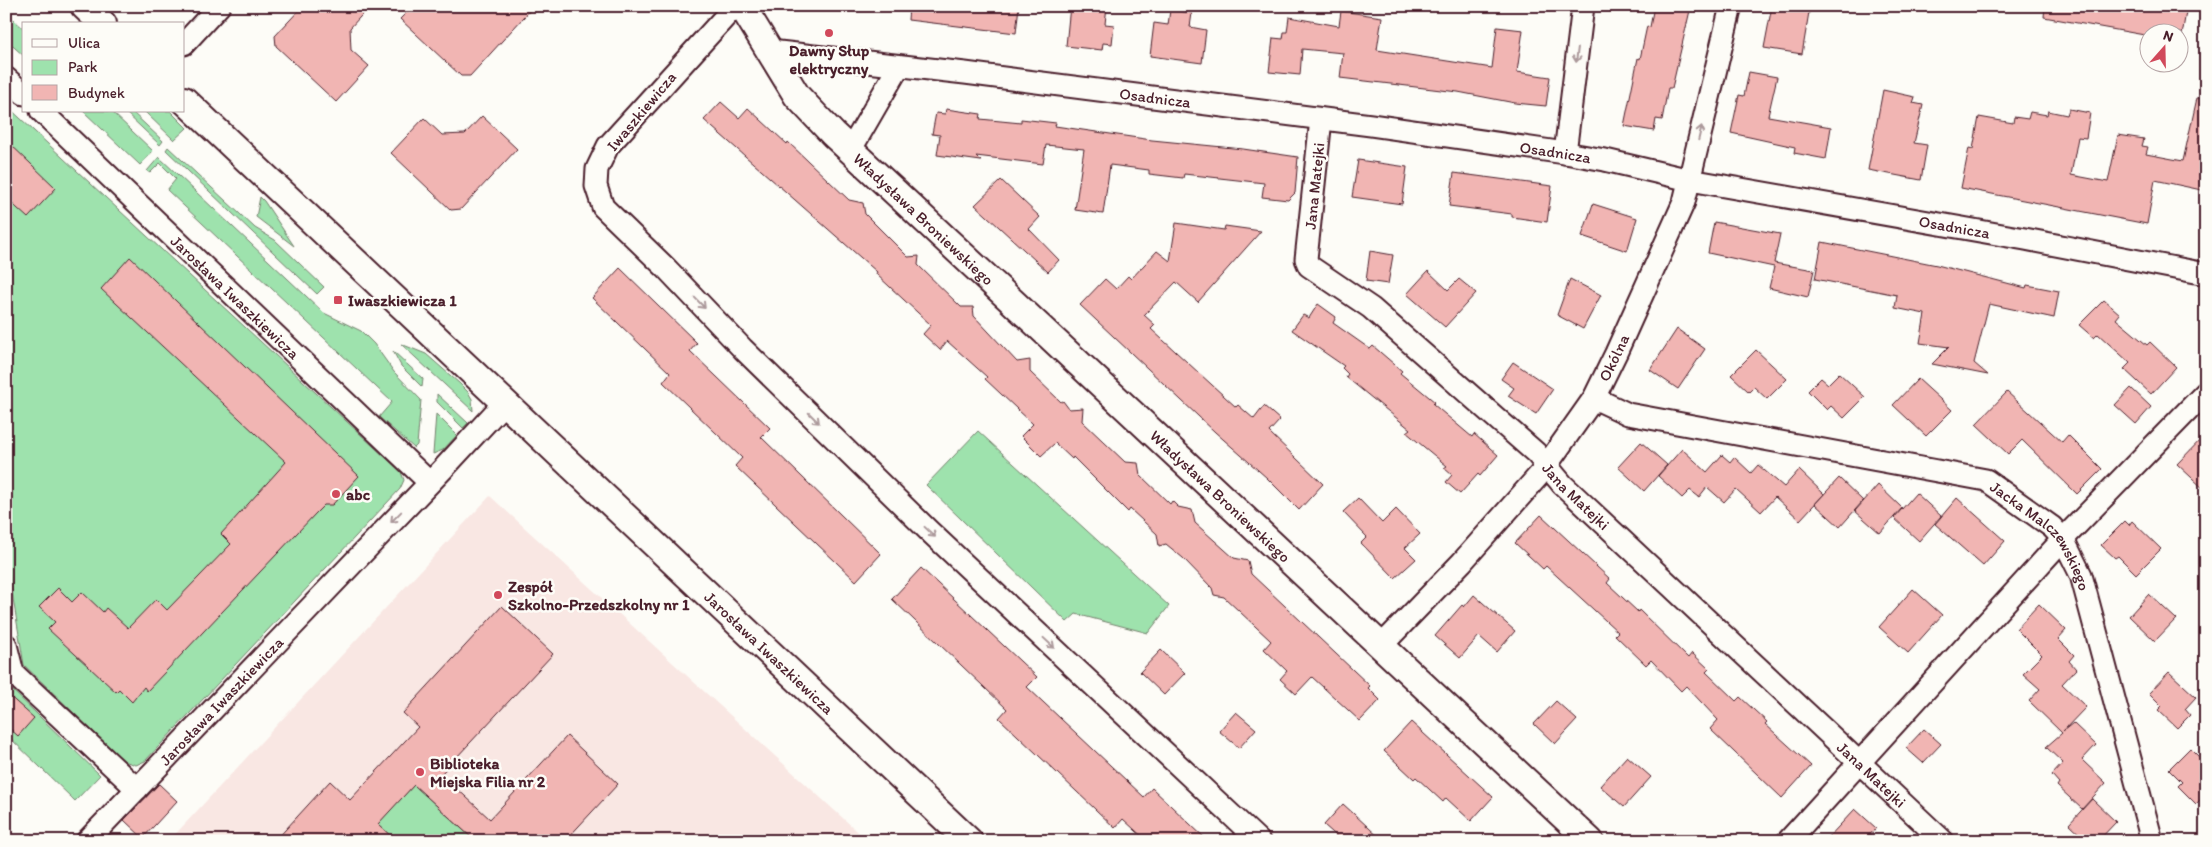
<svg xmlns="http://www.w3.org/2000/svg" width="2212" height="847" font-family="Itim,sans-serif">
  <rect width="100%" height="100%" fill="#fdfcf7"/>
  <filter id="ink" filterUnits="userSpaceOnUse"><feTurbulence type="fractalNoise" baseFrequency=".02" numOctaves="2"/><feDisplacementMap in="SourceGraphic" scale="10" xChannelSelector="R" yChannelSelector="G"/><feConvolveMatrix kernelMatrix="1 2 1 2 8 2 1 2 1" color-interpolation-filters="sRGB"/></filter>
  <g filter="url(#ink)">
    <!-- built -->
    <path fill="#f9e7e3" d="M 490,496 L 868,841 L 169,841 Z"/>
    <!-- green -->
    <g fill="#9ee2ad" stroke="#74806c">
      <path d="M 6,13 L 24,29 L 24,56 L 6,40 Z"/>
      <path d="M 6,105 L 401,472 L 404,480 L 400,489 L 145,761 L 136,765 L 124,761 L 24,665 L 6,556 Z"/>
      <path d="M 83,111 L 111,111 L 153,151 L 140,165 Z"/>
      <path d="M 124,111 L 131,111 L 163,141 L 160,145 Z"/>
      <path d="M 144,111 L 170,111 L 187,128 L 174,140 Z"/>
      <path d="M 168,147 L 255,228 L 275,240 L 324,287 L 317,294 L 166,150 Z"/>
      <path d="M 159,157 L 324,313 L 361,331 L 374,344 L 394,372 L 421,400 L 417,445 L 414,448 L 379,417 L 392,402 L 167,190 L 176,179 L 160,163 L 150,173 L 147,171 Z"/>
      <path d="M 260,197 L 264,201 L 294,246 L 256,217 Z"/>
      <path d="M 401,344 L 426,354 L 459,383 L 468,392 L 472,399 L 473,411 Z"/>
      <path d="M 393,351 L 423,379 L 422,387 L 401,366 Z"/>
      <path d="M 437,394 L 468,423 L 463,428 L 437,402 Z"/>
      <path d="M 436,414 L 457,435 L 443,450 L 433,454 Z"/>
      <path d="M 978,431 L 1169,606 L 1148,633 L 1076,614 L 1067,622 L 926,485 Z"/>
      <path d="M 6,684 L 100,775 L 75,801 L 6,734 Z"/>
      <path d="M 414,785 L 475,841 L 396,841 L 363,810 L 386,814 Z"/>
    </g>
    <!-- building -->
    <g fill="#f1b5b3" stroke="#4a1f2b">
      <path d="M 303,6 L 370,6 L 350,28 L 351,50 L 369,66 L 336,102 L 276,46 L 275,36 Z"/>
      <path d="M 413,6 L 534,6 L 470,76 L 461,76 L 400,19 Z"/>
      <path d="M 909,6 L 1019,6 L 1016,33 L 908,20 Z"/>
      <path d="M 1070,6 L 1107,6 L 1105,24 L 1114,25 L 1112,44 L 1103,43 L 1102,50 L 1066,46 Z"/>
      <path d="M 1654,6 L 1691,6 L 1672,88 L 1668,88 L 1662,120 L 1656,119 L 1654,131 L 1624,126 L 1638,58 L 1640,59 L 1647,26 L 1650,27 Z"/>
      <path d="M 1772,6 L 1810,6 L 1802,54 L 1764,48 Z"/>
      <path d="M 2045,6 L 2187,6 L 2181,41 L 2180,32 L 2150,32 L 2150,36 L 2044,17 Z"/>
      <path d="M 1170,10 L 1192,13 L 1190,27 L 1206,30 L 1202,63 L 1150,56 L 1154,23 L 1168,25 Z"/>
      <path d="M 1341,11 L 1382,17 L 1377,50 L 1492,68 L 1497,27 L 1523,30 L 1517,72 L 1550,77 L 1546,106 L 1515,103 L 1458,92 L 1340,78 L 1343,53 L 1302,49 L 1300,75 L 1269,72 L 1273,38 L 1283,39 L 1284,32 L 1287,32 L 1289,17 L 1339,26 Z"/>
      <path d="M 1749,72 L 1777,77 L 1768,116 L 1831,127 L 1826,159 L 1794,153 L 1795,147 L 1731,133 L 1739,95 L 1744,96 Z"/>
      <path d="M 1883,90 L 1915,97 L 1913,103 L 1923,105 L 1914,143 L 1927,145 L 1921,180 L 1868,170 Z"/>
      <path d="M 2197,98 L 2206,99 L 2206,191 L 2155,180 L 2147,224 L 1961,188 L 1969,148 L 1973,149 L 1979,117 L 2013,123 L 2014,117 L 2028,119 L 2030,112 L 2047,115 L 2048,111 L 2067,115 L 2069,109 L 2090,113 L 2086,138 L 2078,137 L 2071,175 L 2108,182 L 2118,135 L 2144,139 L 2142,146 L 2148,147 L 2146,154 L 2183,161 Z"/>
      <path d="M 721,102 L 739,118 L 748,108 L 787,144 L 788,142 L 849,200 L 863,203 L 865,214 L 908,257 L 919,256 L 918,265 L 961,307 L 973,307 L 974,316 L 1017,362 L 1030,360 L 1030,372 L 1061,402 L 1063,401 L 1069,409 L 1083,408 L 1082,421 L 1125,462 L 1138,463 L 1140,475 L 1170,504 L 1172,501 L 1178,507 L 1192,510 L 1195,523 L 1234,558 L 1248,561 L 1251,574 L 1370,686 L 1368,688 L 1380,700 L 1360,721 L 1312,677 L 1296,694 L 1280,679 L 1287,671 L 1264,649 L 1271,641 L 1224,597 L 1214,595 L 1212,588 L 1183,558 L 1166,544 L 1159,546 L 1157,534 L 1130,509 L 1128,512 L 1073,457 L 1072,459 L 1055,443 L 1041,456 L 1021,436 L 1033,424 L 985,379 L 987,377 L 947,341 L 940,350 L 923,334 L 931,325 L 876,274 L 877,272 L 704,120 Z"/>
      <path d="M 946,109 L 981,114 L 980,119 L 1021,123 L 1021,119 L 1056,123 L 1055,126 L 1152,140 L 1243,149 L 1298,157 L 1295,193 L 1288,200 L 1262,197 L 1264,183 L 1184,174 L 1183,178 L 1149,174 L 1149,170 L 1110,165 L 1103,214 L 1075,210 L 1084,149 L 1046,145 L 1043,164 L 976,156 L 981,161 L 937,155 L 940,135 L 932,134 L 936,113 L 945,114 Z"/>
      <path d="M 482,116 L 517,149 L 461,209 L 451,210 L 391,153 L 424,118 L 442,135 L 465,134 Z"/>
      <path d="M 6,140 L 56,188 L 28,218 L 6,198 Z"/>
      <path d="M 1358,160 L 1407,167 L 1402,204 L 1352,197 Z"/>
      <path d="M 1454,173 L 1552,186 L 1547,222 L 1512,217 L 1512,214 L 1449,206 Z"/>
      <path d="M 1001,180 L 1040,217 L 1029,229 L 1059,260 L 1048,272 L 975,205 Z"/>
      <path d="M 1593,204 L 1637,218 L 1627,251 L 1582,236 Z"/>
      <path d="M 1714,222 L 1780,234 L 1774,263 L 1814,270 L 1808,297 L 1769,288 L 1774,267 L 1708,253 Z"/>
      <path d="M 1176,223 L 1224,230 L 1225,226 L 1261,231 L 1198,302 L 1176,282 L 1144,315 L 1155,325 L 1151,329 L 1236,407 L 1238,405 L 1254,419 L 1264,406 L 1280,420 L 1269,432 L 1323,484 L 1299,510 L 1267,478 L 1215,432 L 1080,305 L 1105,279 L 1116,289 L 1128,276 L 1131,279 L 1157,251 L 1170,261 Z"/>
      <path d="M 1822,242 L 1937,265 L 2026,288 L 2027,285 L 2059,291 L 2054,318 L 1989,304 L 1974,363 L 1988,375 L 1932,364 L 1949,347 L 1920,343 L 1925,314 L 1895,308 L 1897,295 L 1815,279 Z"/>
      <path d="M 1370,251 L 1393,255 L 1388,284 L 1366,281 Z"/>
      <path d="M 130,257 L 359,476 L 332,505 L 324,505 L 316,513 L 147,691 L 144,687 L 132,702 L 119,689 L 116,692 L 48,629 L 55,622 L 39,607 L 58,588 L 72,602 L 82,592 L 103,612 L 106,608 L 128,628 L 156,599 L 167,610 L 231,544 L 221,534 L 286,462 L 101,289 Z"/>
      <path d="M 620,268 L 697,343 L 690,351 L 770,428 L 761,437 L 881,554 L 856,581 L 735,466 L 742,458 L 663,382 L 670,373 L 592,298 Z"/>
      <path d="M 1428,271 L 1448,290 L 1459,279 L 1476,293 L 1445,327 L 1407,294 Z"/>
      <path d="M 1570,279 L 1601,295 L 1583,329 L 1557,315 Z"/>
      <path d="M 2104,300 L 2120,314 L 2116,319 L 2147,345 L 2150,342 L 2176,367 L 2151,394 L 2124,369 L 2130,363 L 2098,334 L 2094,338 L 2079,325 Z"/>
      <path d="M 1318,304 L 1336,317 L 1333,323 L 1370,349 L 1373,346 L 1402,371 L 1400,373 L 1435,402 L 1433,404 L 1472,437 L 1474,434 L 1498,455 L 1480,476 L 1478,474 L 1460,494 L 1446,482 L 1452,475 L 1444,468 L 1447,466 L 1406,432 L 1410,429 L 1346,377 L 1348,374 L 1342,368 L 1344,366 L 1292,330 L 1303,315 L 1309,318 Z"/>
      <path d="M 1677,329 L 1705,349 L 1678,389 L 1650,370 Z"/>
      <path d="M 1756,350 L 1787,379 L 1767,399 L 1754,387 L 1749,392 L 1731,375 Z"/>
      <path d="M 1513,362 L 1553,389 L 1536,414 L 1508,396 L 1514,388 L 1501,379 Z"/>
      <path d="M 1839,373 L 1865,397 L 1844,418 L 1831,406 L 1827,410 L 1808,391 L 1821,378 L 1828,384 Z"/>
      <path d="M 1918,379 L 1952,410 L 1926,436 L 1893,405 Z"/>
      <path d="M 2131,388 L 2151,407 L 2136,424 L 2115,405 Z"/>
      <path d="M 2007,392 L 2062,442 L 2068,435 L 2102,469 L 2077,494 L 2022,440 L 2008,454 L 1976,424 Z"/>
      <path d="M 2206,434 L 2206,491 L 2177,464 Z"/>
      <path d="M 1641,442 L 1667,465 L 1644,491 L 1618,467 Z"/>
      <path d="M 1682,449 L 1707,472 L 1722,455 L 1730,462 L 1734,457 L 1751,473 L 1758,465 L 1784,487 L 1799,470 L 1824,494 L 1800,520 L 1775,497 L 1761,512 L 1736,489 L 1724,502 L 1707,487 L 1699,497 L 1690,490 L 1682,498 L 1658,476 Z"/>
      <path d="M 1839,478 L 1863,501 L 1840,527 L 1815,504 Z"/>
      <path d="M 1878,485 L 1902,508 L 1880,533 L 1855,511 Z"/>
      <path d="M 1916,493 L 1941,516 L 1919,541 L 1894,518 Z"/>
      <path d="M 1358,498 L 1382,523 L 1396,509 L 1420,534 L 1405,548 L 1416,559 L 1395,578 L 1361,543 L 1367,537 L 1343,512 Z"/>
      <path d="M 1957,498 L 2005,541 L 1983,566 L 1935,524 Z"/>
      <path d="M 1541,515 L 1610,579 L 1607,583 L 1638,612 L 1639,610 L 1688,658 L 1692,653 L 1709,669 L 1706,672 L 1736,701 L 1740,697 L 1767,722 L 1765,724 L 1811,766 L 1782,798 L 1710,729 L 1718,720 L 1686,686 L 1681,691 L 1651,660 L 1646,665 L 1615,635 L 1618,632 L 1546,566 L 1543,569 L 1515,543 Z"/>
      <path d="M 2125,521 L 2129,525 L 2132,521 L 2161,549 L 2136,574 L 2118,556 L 2115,558 L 2101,545 Z"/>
      <path d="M 921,568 L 1037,677 L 1027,687 L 1144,797 L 1152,788 L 1208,841 L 1147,841 L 1123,819 L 1115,828 L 999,718 L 1007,709 L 892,599 Z"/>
      <path d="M 1913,589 L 1942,615 L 1908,653 L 1879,627 Z"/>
      <path d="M 2149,594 L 2176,619 L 2155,641 L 2129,616 Z"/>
      <path d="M 1474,595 L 1515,631 L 1497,652 L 1479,636 L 1460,658 L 1435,636 L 1462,605 L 1464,607 Z"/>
      <path d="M 2039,604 L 2066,630 L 2058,639 L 2074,655 L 2069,661 L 2076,669 L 2062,684 L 2086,707 L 2063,731 L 2073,723 L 2096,745 L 2082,760 L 2106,783 L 2082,809 L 2057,786 L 2059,783 L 2052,775 L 2063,763 L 2046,747 L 2062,733 L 2029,701 L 2040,689 L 2023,674 L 2042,655 L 2016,629 Z"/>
      <path d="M 502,606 L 553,654 L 441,774 L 490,819 L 567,736 L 618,784 L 565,841 L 469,841 L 472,838 L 414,785 L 378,824 L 396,841 L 275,841 L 330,781 L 350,800 L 418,727 L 403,713 Z"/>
      <path d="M 1161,650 L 1185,673 L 1164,695 L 1140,672 Z"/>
      <path d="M 2169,672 L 2196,697 L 2185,709 L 2190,715 L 2177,728 L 2158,710 L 2162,706 L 2149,693 Z"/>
      <path d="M 6,693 L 34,718 L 18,736 L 6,725 Z"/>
      <path d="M 1556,701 L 1577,720 L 1555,744 L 1534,724 Z"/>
      <path d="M 1236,712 L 1256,729 L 1239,748 L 1219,731 Z"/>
      <path d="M 1411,722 L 1493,797 L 1471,821 L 1446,798 L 1443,802 L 1416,777 L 1414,779 L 1384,751 Z"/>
      <path d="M 1924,729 L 1941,744 L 1923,763 L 1906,748 Z"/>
      <path d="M 2190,748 L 2206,764 L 2206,794 L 2196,804 L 2178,786 L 2182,782 L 2169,769 Z"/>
      <path d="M 1627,756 L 1651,777 L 1624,807 L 1600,786 Z"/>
      <path d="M 159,784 L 177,801 L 143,838 L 124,820 Z"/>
      <path d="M 2092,799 L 2116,822 L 2098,841 L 2087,841 L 2069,824 Z"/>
      <path d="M 1343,804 L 1354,814 L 1383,841 L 1342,841 L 1324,825 Z"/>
      <path d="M 1855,809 L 1876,828 L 1864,841 L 1825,841 Z"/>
    </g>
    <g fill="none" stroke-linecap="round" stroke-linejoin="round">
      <defs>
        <g id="minor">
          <path d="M 735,6 L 608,146 L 597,169 L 596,186 L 603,207 L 666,268 L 743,349 L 929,531 L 1259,841"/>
          <path d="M 184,44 L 219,6"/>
          <path id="s1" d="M 770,51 L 965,73 L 1371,125 L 1565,153 L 1605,160 L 1690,180 L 2025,239 L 2206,274"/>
          <path d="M 6,78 L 24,94"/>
          <path id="s2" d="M 41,111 L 429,482"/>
          <path id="s3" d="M 1321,119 L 1306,259 L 1309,266 L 1371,308 L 1536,453 L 1563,485 L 1943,841"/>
          <path d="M 851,149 L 899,66"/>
          <path d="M 1565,153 L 1583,6"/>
          <path id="s4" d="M 1594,398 L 1628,414 L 1986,480 L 2052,527 L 2063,539 L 2081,575 L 2152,841"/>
          <path d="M 6,645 L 13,673 L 137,789"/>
          <path id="s5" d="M 1382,645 L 1462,562 L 1541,473 L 1594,398 L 1616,353 L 1684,202 L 1731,6"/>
          <path id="s6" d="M 87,841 L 443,469 L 504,403"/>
          <path d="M 1788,841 L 2063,539 L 2206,392"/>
        </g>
        <g id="tertiary">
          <path d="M 84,6 L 103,24"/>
          <path id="s7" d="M 742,6 L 797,96 L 833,134 L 1590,841"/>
          <path id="s8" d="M 184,100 L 969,841"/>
        </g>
      </defs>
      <!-- minor casing -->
      <use href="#minor" stroke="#4a1f2b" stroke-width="25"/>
      <!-- tertiary casing -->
      <use href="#tertiary" stroke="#4a1f2b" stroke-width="30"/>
      <!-- minor -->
      <use href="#minor" stroke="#fdfcf7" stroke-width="21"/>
      <!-- tertiary -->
      <use href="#tertiary" stroke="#fdfcf7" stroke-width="26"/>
    </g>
    <!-- one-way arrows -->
    <defs><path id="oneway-shaft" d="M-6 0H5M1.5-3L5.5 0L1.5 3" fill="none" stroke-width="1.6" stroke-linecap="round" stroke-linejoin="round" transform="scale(1.25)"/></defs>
    <g stroke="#ac999b">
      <use href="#oneway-shaft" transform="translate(1577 55) rotate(97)"/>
      <use href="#oneway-shaft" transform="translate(1700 133) rotate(-77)"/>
      <use href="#oneway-shaft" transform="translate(700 303) rotate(46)"/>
      <use href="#oneway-shaft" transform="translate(814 418) rotate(45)"/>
      <use href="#oneway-shaft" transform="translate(396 517) rotate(134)"/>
      <use href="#oneway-shaft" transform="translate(930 532) rotate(43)"/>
      <use href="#oneway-shaft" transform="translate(1049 643) rotate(43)"/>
    </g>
  </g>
  <!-- markers -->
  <g fill="#d1495b" stroke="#fdfcf7" stroke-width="2">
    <circle cx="829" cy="33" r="5"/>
    <rect x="333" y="295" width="10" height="10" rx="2.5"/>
    <circle cx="336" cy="494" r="5"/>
    <circle cx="498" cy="595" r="5"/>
    <circle cx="420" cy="772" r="5"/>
  </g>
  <g text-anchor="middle" stroke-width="5" stroke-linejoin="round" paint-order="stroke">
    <!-- poi labels -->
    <g font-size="16" font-weight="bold" fill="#4a1f2b" stroke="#fdfcf7" text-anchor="start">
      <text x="829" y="56" text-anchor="middle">Dawny Słup<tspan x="829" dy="18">elektryczny</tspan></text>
      <text x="348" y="306">Iwaszkiewicza 1</text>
      <text x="346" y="500">abc</text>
      <text x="508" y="592">Zespół<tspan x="508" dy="18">Szkolno-Przedszkolny nr 1</tspan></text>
      <text x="430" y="769">Biblioteka<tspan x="430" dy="18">Miejska Filia nr 2</tspan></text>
    </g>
    <!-- street labels -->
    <g font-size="16" fill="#4a1f2b" stroke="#fdfcf7">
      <text dy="6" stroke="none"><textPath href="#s1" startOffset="388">Osadnicza</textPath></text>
      <text transform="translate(641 111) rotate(-50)" y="6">Iwaszkiewicza</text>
      <text dy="6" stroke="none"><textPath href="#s1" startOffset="792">Osadnicza</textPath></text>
      <text transform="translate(1314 186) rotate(-84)" y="6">Jana Matejki</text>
      <text dy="6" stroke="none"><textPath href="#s7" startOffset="282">Władysława Broniewskiego</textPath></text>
      <text dy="6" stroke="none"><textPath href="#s1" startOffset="1198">Osadnicza</textPath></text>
      <text dy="6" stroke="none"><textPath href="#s2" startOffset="269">Jarosława Iwaszkiewicza</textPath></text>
      <text dy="6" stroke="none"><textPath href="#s5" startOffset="371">Okólna</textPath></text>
      <text dy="6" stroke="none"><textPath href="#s7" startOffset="688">Władysława Broniewskiego</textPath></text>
      <text dy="6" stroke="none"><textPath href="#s3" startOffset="502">Jana Matejki</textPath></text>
      <text dy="6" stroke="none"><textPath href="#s4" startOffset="482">Jacka Malczewskiego</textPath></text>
      <text dy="6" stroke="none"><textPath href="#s8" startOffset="805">Jarosława Iwaszkiewicza</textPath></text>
      <text dy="6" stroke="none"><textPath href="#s6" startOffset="194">Jarosława Iwaszkiewicza</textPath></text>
      <text dy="6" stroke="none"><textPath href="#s3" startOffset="908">Jana Matejki</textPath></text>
    </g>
  </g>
  <!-- margin -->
  <rect width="2212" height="847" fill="none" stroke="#fdfcf7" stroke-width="25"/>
  <rect x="12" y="12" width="2187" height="822" fill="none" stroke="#4a1f2b" stroke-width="2" filter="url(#ink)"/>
  <!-- legend -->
  <rect x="22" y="22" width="162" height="90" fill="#fdfcf7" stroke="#b5a4a5"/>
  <rect x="32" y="39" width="25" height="8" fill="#fdfcf7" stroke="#b5a4a5"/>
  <text x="68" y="48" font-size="15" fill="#4a1f2b">Ulica</text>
  <rect x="32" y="60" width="25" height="15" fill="#9ee2ad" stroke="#b5a4a5"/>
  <text x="68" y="72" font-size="15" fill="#4a1f2b">Park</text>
  <rect x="32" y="85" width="25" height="15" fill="#f1b5b3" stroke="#b5a4a5"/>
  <text x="68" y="98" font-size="15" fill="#4a1f2b">Budynek</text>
  <!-- north arrow -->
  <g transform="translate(2164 48) rotate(20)"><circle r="24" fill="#fdfcf7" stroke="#b5a4a5"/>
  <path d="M0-4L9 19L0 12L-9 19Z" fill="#d1495b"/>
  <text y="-8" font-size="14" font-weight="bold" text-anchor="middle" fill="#4a1f2b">N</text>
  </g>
</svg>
